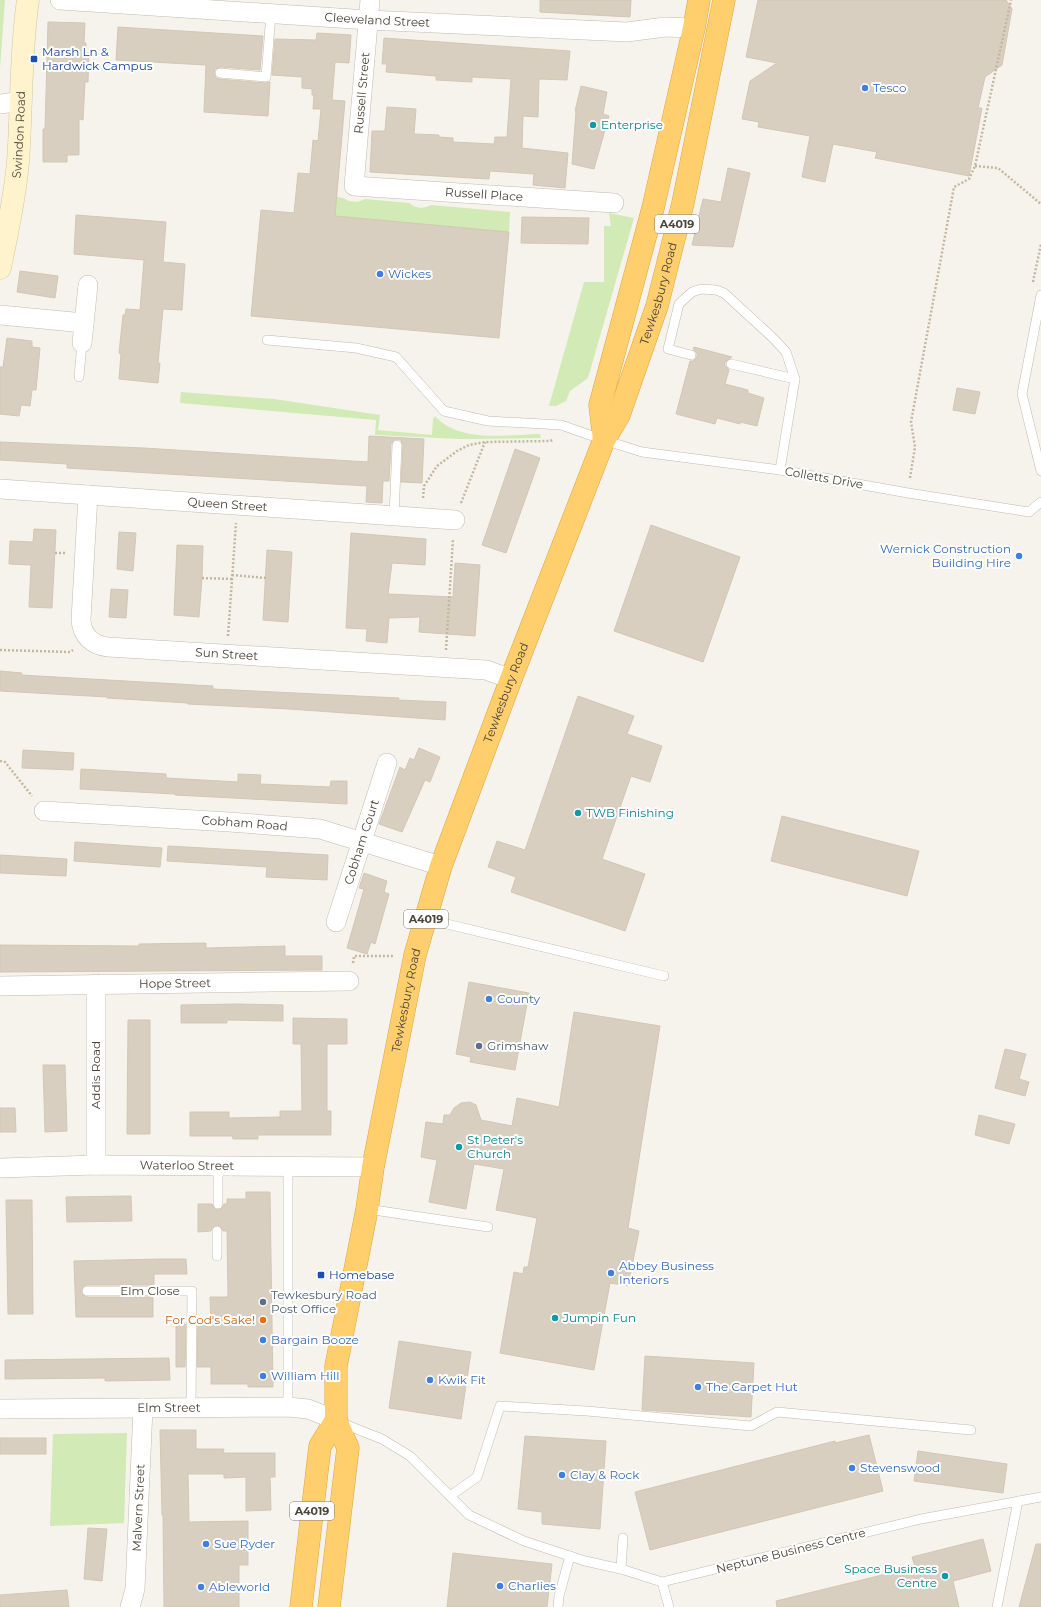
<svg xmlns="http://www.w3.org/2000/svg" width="1041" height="1607" font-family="Montserrat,sans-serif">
  <rect width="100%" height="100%" fill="#f6f3ec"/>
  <!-- green -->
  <g fill="#d2eab5">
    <path d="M 0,0 L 5,0 L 0,68 Z"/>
    <path d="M 332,196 L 343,198 L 349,201 L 358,202 L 365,199 L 409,203 C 417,209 423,209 431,205 L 510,212 L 509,232 L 330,216 Z"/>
    <path d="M 609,213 L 634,218 L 588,378 L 570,391 L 566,401 L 556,406 L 549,406 L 584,282 L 604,282 L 604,226 L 611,226 Z"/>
    <path d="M 181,392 L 274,399 L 380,415 L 378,430 L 432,435 L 433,419 L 435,416 C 459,443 506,435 540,434 L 541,438 L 460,439 L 375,435 L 376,420 L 180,403 Z"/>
    <path d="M 127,1433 L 124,1523 L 50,1526 L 53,1434 Z"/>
  </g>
  <!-- building -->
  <g fill="#d8cfc1" stroke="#d3c7b4">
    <path d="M 540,0 L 631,0 L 630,17 L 540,12 Z"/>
    <path d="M 758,0 L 1006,0 L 1012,9 L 1002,65 L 985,77 L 978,108 L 982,108 L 969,176 L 875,158 L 877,152 L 833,144 L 825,182 L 802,177 L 810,136 L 758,127 L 759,122 L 742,119 L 750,81 L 777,63 L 746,57 Z"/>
    <path d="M 48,22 L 85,23 L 84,43 L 86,43 L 86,53 L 89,53 L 88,82 L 85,82 L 83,120 L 79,119 L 79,155 L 67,155 L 67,162 L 43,162 L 43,129 L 45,129 Z"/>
    <path d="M 118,27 L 263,36 L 260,70 L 221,67 L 215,69 L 214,73 L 216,78 L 219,79 L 265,83 L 270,82 L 268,116 L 204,112 L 206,65 L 116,60 Z"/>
    <path d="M 317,33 L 351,35 L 349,63 L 335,62 L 332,100 L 345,101 L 335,216 L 509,232 L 499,338 L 251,316 L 261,210 L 294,213 L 298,173 L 310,174 L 313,140 L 318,141 L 321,109 L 313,109 L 314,95 L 312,95 L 312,89 L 302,88 L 302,77 L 272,75 L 275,39 L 316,40 Z"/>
    <path d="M 384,38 L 570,51 L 567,80 L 539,79 L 538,117 L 523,116 L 522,148 L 568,153 L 565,188 L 533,185 L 534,174 L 490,171 L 489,179 L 370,172 L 372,131 L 385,131 L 387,107 L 416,109 L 414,134 L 439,135 L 439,137 L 453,138 L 453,142 L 494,144 L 495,137 L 507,137 L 511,79 L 472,77 L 472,82 L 436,80 L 436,76 L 386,72 L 387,64 L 382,64 Z"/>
    <path d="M 581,86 L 607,92 L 603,114 L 609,116 L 594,169 L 572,164 L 576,111 L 575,111 Z"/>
    <path d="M 728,168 L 750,173 L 733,247 L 692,245 L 703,199 L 721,202 Z"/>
    <path d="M 76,215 L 166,222 L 163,262 L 185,264 L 182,310 L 163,309 L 158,363 L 160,363 L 158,383 L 119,379 L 121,354 L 119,353 L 123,315 L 125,315 L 126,309 L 140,310 L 144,260 L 74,254 Z"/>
    <path d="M 522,217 L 589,218 L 588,244 L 521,243 Z"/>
    <path d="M 20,271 L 58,276 L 55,298 L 17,292 Z"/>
    <path d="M 7,338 L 32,341 L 32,347 L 40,348 L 36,390 L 32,390 L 30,406 L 21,405 L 19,416 L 0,414 L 0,367 L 3,367 Z"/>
    <path d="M 694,347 L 732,357 L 725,362 L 725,366 L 729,370 L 725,384 L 748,390 L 748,393 L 764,398 L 757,426 L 740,422 L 740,424 L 717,418 L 715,424 L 676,414 L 690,361 L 693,361 L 697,357 L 697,353 L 693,349 Z"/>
    <path d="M 957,388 L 980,392 L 975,414 L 953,410 Z"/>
    <path d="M 369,436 L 424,439 L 422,483 L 401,482 L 403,445 L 401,440 L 398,439 L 394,440 L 391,444 L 389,481 L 383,481 L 382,503 L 366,502 L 367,486 L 67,468 L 67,464 L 0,460 L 0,442 L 144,448 L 368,462 Z"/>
    <path d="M 515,449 L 540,458 L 506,553 L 482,545 Z"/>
    <path d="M 651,525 L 740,557 L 703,662 L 614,631 Z"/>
    <path d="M 34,529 L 56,530 L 52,608 L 29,607 L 31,565 L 9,564 L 10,541 L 33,542 Z"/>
    <path d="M 119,532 L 136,533 L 133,571 L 117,569 Z"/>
    <path d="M 351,533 L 426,539 L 425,565 L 392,563 L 388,594 L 453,597 L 455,563 L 480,565 L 475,636 L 419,632 L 420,617 L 389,618 L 387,643 L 366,641 L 367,629 L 346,628 Z"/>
    <path d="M 177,545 L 203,546 L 202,578 L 199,617 L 174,615 Z"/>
    <path d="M 267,550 L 292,552 L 288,622 L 263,620 Z"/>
    <path d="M 111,589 L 128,590 L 126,618 L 109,617 Z"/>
    <path d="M 0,671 L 22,673 L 21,675 L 213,686 L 213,689 L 399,698 L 398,700 L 446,702 L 445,720 L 289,709 L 188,704 L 188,703 L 107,698 L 107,697 L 0,691 Z"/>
    <path d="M 578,696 L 634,716 L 627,734 L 662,746 L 650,782 L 631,776 L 602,859 L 645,874 L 625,931 L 511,892 L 516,877 L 488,867 L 497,841 L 525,850 Z"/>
    <path d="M 419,748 L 440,757 L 430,782 L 425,780 L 402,832 L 379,824 L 400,767 L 405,770 L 410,758 L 414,760 Z"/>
    <path d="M 23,750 L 74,753 L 73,770 L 22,768 Z"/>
    <path d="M 81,769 L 166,774 L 166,778 L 238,782 L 238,774 L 261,775 L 260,784 L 330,787 L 331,781 L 347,781 L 347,804 L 175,795 L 175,794 L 80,789 Z"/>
    <path d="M 782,816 L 919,851 L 907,896 L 771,861 Z"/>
    <path d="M 75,842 L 162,848 L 160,867 L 74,861 Z"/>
    <path d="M 168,846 L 328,855 L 327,880 L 266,877 L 267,867 L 167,861 Z"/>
    <path d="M 0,855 L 67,859 L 66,876 L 0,873 Z"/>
    <path d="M 364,873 L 387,881 L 384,892 L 389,894 L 375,944 L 371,942 L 367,954 L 347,948 L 364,889 L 359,888 Z"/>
    <path d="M 206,943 L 206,948 L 285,946 L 285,956 L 322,956 L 322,970 L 0,972 L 0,945 L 139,946 L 139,944 Z"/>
    <path d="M 469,982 L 529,993 L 515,1070 L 470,1062 L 471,1057 L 456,1054 Z"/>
    <path d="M 238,1004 L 283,1005 L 283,1021 L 227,1020 L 227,1023 L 181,1023 L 181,1005 Z"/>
    <path d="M 574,1012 L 660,1026 L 628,1228 L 639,1231 L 628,1286 L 610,1283 L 594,1370 L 500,1353 L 514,1272 L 523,1274 L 524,1267 L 528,1267 L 537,1218 L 496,1210 L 504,1169 L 474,1164 L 466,1209 L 429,1202 L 437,1160 L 421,1157 L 426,1122 L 443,1124 L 444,1115 L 450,1115 L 454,1108 L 461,1103 L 470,1102 L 476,1105 L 481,1120 L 512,1126 L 517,1098 L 559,1107 Z"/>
    <path d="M 293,1018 L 347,1019 L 347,1044 L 327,1044 L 327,1111 L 331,1111 L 331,1135 L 258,1135 L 258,1139 L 233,1139 L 232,1136 L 190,1136 L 190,1112 L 229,1112 L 229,1118 L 280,1117 L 280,1111 L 302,1111 L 301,1044 L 293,1044 Z"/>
    <path d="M 128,1020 L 150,1020 L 150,1134 L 127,1134 Z"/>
    <path d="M 1005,1049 L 1026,1054 L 1019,1079 L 1029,1082 L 1025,1096 L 995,1088 Z"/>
    <path d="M 43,1065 L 65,1065 L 67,1131 L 45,1132 Z"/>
    <path d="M 0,1108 L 15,1108 L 16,1132 L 0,1132 Z"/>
    <path d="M 979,1115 L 1015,1124 L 1009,1144 L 975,1135 Z"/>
    <path d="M 246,1192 L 270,1192 L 273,1387 L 248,1387 L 248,1384 L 211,1384 L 211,1367 L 197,1367 L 198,1324 L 211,1324 L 210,1297 L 228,1297 L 227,1231 L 223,1231 L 220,1226 L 217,1225 L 212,1228 L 211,1231 L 198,1232 L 198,1204 L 212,1204 L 215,1209 L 218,1210 L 223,1207 L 224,1204 L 227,1204 L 227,1199 L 246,1199 Z"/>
    <path d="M 131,1196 L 132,1221 L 67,1222 L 66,1197 Z"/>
    <path d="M 6,1200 L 32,1200 L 33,1314 L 8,1314 Z"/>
    <path d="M 160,1259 L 186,1259 L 187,1274 L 154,1274 L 154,1285 L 87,1285 L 84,1286 L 81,1291 L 82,1294 L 87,1297 L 153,1297 L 153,1317 L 76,1317 L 74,1261 Z"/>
    <path d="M 176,1324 L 186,1324 L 185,1367 L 176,1367 Z"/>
    <path d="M 399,1341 L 471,1352 L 461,1419 L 389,1408 Z"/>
    <path d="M 645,1356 L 754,1363 L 751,1417 L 642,1410 Z"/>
    <path d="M 169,1358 L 170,1380 L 105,1381 L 105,1378 L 5,1379 L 5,1360 Z"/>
    <path d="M 160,1430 L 196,1430 L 196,1449 L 224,1449 L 223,1453 L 275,1453 L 275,1477 L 270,1477 L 271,1510 L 246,1511 L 246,1477 L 224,1478 L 224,1474 L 188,1474 L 189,1522 L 248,1521 L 248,1565 L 239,1565 L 239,1607 L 164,1607 L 163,1515 L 162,1515 Z"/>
    <path d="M 869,1435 L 883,1491 L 650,1550 L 635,1492 L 835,1441 L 835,1443 Z"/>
    <path d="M 525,1436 L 606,1441 L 600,1529 L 542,1524 L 542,1512 L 518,1509 Z"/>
    <rect x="0" y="1438" width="46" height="16"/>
    <path d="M 918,1451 L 1007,1464 L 1003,1493 L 914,1481 Z"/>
    <path d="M 88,1528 L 107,1529 L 102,1581 L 84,1579 Z"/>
    <path d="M 983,1539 L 991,1571 L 953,1581 L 959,1607 L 777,1607 L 776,1601 L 915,1567 L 912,1557 Z"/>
    <path d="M 1036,1544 L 1041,1544 L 1041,1607 L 1019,1607 Z"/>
    <path d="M 453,1553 L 552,1564 L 547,1607 L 447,1607 Z"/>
    <path d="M 67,1590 L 69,1607 L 0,1607 L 0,1595 Z"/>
  </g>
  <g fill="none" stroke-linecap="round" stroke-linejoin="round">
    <defs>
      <g id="lane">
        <path d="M 220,73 L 266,77 L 271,14"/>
        <path d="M 1041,295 L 1022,394 L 1041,471"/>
        <path d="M 267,340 L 356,348 L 396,357 L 444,411 L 488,421 L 561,425 L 604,440 L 642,452 L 780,470 L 908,493 L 1029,512 L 1041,502"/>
        <path d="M 691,355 L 668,349 L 679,304 L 692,292 L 701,289 L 716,290 L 724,293 L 773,338 L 786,352 L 795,379 L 780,470"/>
        <path d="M 731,364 L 795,379"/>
        <path d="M 79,377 L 82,343"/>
        <path d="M 394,517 L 397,445"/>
        <path d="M 426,919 L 664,976"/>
        <path d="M 218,1167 L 218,1204"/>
        <path d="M 367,1209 L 488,1227"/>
        <path d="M 217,1231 L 217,1256"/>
        <path d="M 87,1291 L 192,1291 L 191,1408"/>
        <path d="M 288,1407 L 288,1167"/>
        <path d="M 339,1422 L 382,1439 L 410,1456 L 469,1515 L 524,1541 L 585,1561 L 621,1569 L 662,1582 L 921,1519 L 1041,1497"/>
        <path d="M 450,1496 L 477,1477 L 500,1406 L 587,1411 L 751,1426 L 777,1412 L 971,1430"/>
        <path d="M 621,1569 L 623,1538"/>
        <path d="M 662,1582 L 669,1607"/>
        <path d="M 558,1607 L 559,1596 L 570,1556"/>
        <path d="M 997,1607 L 1018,1501"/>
      </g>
      <g id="street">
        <path id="s1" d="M 60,0 L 369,20 L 627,32 L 665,27 L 694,28"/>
        <path id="s2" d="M 370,0 L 354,186 L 614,203"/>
        <path d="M 0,104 L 22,101"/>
        <path d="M 0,315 L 84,323"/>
        <path d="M 82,343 L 88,285"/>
        <path id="s3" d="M 0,489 L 455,520"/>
        <path id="s4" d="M 88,495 L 81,620 C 82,636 92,645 108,647 L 486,670 L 511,679"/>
        <path id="s5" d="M 44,811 L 229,822 L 320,829 L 441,866"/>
        <path id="s6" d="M 336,922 L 387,763"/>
        <path id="s7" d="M 0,986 L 349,981"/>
        <path d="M 96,1165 L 96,984"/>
        <path id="s8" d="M 0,1168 L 96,1165 L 373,1167"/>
        <path id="s9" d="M 0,1409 L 288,1407 L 308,1409 L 336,1420"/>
        <path id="s10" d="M 130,1607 L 135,1589 L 143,1408"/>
      </g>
      <g id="secondary">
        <path id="s11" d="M 0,268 C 7,233 15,198 18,162 C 22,108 20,54 28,0"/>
      </g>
      <g id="highway">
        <path d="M 604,440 L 600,405 L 653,208 L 694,28 L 699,0"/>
        <path d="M 301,1607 L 320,1446 L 336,1420"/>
        <path id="s12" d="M 329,1607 L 348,1448 L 336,1420 L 336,1366 L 367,1209 L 373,1167 L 415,955 L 441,866 L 511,679 L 604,440 L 619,415 L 657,306 L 683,203 L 724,0"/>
      </g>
    </defs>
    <!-- lane casing -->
    <use href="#lane" stroke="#c2bbae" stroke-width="10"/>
    <!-- street casing -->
    <use href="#street" stroke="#c2bbae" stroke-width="20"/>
    <!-- secondary casing -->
    <use href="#secondary" stroke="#d6c79b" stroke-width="23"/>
    <!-- highway casing -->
    <use href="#highway" stroke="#e0a43c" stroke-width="23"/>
    <!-- path -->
    <g stroke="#c4b79f" stroke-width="2.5" stroke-dasharray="2 2" stroke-linecap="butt">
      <path d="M 975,166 L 998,168 L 1041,204"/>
      <path d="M 1033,282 L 1041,244"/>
      <path d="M 910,478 L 915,447 L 911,422 L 954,187 L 969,179 L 975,166 L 1011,0"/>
      <path d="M 423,498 L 424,486 L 437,466 L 457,451 L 469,445 L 485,442 L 550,441 L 553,440"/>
      <path d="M 461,503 L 485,442"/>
      <path d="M 55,553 L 67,553"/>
      <path d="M 232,575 L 266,578"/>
      <path d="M 202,578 L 232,579"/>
      <path d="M 228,636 L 236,523"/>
      <path d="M 0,650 L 70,652 L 73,650"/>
      <path d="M 446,650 L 453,539"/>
      <path d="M 0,761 L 5,762 L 32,796"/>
      <path d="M 353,963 L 354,956 L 394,956"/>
    </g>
    <!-- lane -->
    <use href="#lane" stroke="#fff" stroke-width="9"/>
    <!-- street -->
    <use href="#street" stroke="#fff" stroke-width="19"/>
    <!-- secondary -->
    <use href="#secondary" stroke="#fff3cd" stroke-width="22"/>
    <!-- highway -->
    <use href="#highway" stroke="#ffcf6e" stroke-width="22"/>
  </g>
  <!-- markers -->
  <g fill="#1a4fb4" stroke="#fff" stroke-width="1.5">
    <rect x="30" y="55" width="8" height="8" rx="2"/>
    <rect x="317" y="1271" width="8" height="8" rx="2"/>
  </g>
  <g fill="#3f7fe0" stroke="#fff" stroke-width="1.5">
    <circle cx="865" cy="88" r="4"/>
    <circle cx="380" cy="274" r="4"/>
    <circle cx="1019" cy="556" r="4"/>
    <circle cx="489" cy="999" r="4"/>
    <circle cx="611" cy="1273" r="4"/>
    <circle cx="263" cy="1340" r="4"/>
    <circle cx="263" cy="1376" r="4"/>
    <circle cx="430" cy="1380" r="4"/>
    <circle cx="698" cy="1387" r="4"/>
    <circle cx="852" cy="1468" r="4"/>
    <circle cx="562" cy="1475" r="4"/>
    <circle cx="206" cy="1544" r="4"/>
    <circle cx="500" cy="1586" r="4"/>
    <circle cx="201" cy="1587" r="4"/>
  </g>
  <g fill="#0f9aa8" stroke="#fff" stroke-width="1.5">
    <circle cx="593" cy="125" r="4"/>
    <circle cx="578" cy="813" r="4"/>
    <circle cx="459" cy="1147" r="4"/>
    <circle cx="555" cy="1318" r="4"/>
    <circle cx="945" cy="1576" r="4"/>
  </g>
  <g fill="#5c6f8a" stroke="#fff" stroke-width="1.5">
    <circle cx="479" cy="1046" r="4"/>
    <circle cx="263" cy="1302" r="4"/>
  </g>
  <circle fill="#e8710a" stroke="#fff" stroke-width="1.5" cx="263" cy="1320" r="4"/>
  <g text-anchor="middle" stroke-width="4" stroke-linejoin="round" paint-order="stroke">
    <!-- shield labels -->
    <g fill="#fff" stroke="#817c74" stroke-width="1">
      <rect x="655" y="215" width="44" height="18" rx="3"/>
      <rect x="404" y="910" width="44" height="18" rx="3"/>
      <rect x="290" y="1502" width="44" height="18" rx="3"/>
    </g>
    <g font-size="11" font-weight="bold" fill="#4b4439">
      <text x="677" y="228">A4019</text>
      <text x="426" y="923">A4019</text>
      <text x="312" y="1515">A4019</text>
    </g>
    <!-- street labels -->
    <g font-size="12" fill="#4b4439" stroke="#fff">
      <text dy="4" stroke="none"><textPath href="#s1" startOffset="318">Cleeveland Street</textPath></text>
      <text transform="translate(362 93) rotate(-85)" y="4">Russell Street</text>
      <text dy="4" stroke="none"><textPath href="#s11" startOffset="135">Swindon Road</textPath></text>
      <text dy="4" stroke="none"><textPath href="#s2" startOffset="317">Russell Place</textPath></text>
      <text dy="4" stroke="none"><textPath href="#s12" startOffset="1369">Tewkesbury Road</textPath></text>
      <text transform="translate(824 478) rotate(10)" y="4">Colletts Drive</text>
      <text dy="4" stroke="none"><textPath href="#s3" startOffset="228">Queen Street</textPath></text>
      <text dy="4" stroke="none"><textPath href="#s4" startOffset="286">Sun Street</textPath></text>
      <text dy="4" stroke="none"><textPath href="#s12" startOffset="941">Tewkesbury Road</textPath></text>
      <text dy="4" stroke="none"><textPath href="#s5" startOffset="201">Cobham Road</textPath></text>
      <text dy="4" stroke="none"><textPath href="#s6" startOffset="84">Cobham Court</textPath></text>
      <text dy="4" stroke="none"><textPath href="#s7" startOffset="175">Hope Street</textPath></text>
      <text dy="4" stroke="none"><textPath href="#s12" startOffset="617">Tewkesbury Road</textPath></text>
      <text transform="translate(96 1075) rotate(-90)" y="4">Addis Road</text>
      <text dy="4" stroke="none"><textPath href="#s8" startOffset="187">Waterloo Street</textPath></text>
      <text x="150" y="1295">Elm Close</text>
      <text dy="4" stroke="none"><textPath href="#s9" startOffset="169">Elm Street</textPath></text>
      <text dy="4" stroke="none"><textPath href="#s10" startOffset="100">Malvern Street</textPath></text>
      <text transform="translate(791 1551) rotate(-14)" y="4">Neptune Business Centre</text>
    </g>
    <!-- transit labels -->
    <g font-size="12" fill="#164399" stroke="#fff" text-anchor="start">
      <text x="42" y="56">Marsh Ln &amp;<tspan x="42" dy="14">Hardwick Campus</tspan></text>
      <text x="329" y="1279">Homebase</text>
    </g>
    <!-- shop labels -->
    <g font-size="12" fill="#366cbe" stroke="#fff" text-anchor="start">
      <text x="873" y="92">Tesco</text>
      <text x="388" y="278">Wickes</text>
      <text x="1011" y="553" text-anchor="end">Wernick Construction<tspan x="1011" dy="14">Building Hire</tspan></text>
      <text x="497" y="1003">County</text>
      <text x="619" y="1270">Abbey Business<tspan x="619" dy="14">Interiors</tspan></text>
      <text x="271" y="1344">Bargain Booze</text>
      <text x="271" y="1380">William Hill</text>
      <text x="438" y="1384">Kwik Fit</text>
      <text x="706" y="1391">The Carpet Hut</text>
      <text x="860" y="1472">Stevenswood</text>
      <text x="570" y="1479">Clay &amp; Rock</text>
      <text x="214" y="1548">Sue Ryder</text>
      <text x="508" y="1590">Charlies</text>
      <text x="209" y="1591">Ableworld</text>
    </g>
    <!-- culture labels -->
    <g font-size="12" fill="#0d838f" stroke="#fff" text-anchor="start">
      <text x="601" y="129">Enterprise</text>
      <text x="586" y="817">TWB Finishing</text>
      <text x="467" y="1144">St Peter's<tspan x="467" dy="14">Church</tspan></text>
      <text x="563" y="1322">Jumpin Fun</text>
      <text x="937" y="1573" text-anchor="end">Space Business<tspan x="937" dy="14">Centre</tspan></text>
    </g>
    <!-- service labels -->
    <g font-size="12" fill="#4e5e75" stroke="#fff" text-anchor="start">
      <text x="487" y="1050">Grimshaw</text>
      <text x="271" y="1299">Tewkesbury Road<tspan x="271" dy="14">Post Office</tspan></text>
    </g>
    <!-- food labels -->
    <g font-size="12" fill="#c56008" stroke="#fff" text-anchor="end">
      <text x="255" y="1324">For Cod's Sake!</text>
    </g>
  </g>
</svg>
